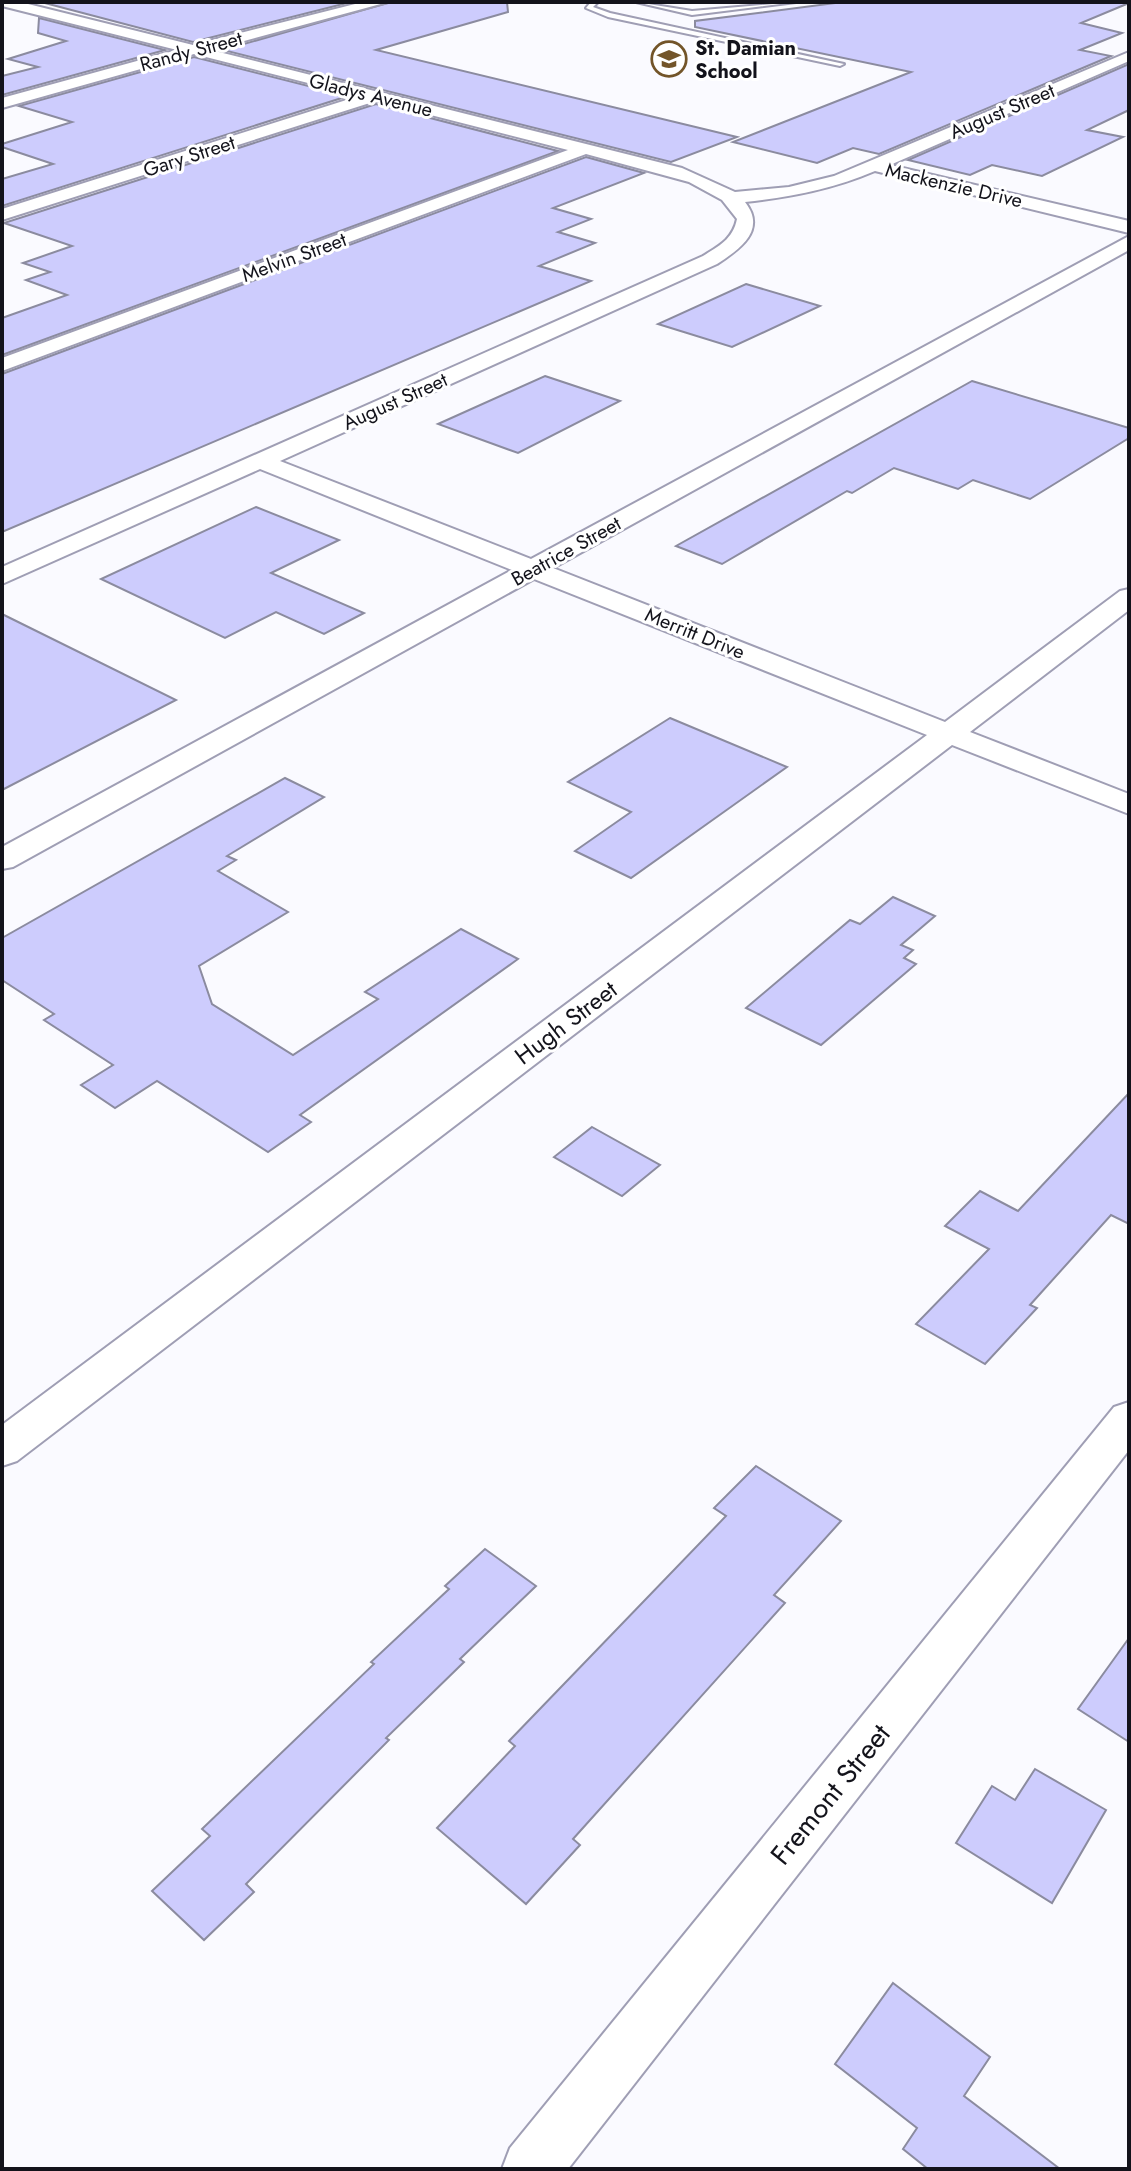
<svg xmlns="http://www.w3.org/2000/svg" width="1131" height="2171" font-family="Jost,sans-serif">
  <rect width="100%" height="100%" fill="#fafaff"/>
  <!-- building -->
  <g fill="#cdccfd" stroke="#8b8b9f" stroke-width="2">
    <path d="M 41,2 L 351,2 L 193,42 Z"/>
    <path d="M 391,2 L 507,2 L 508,12 L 376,50 L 737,137 L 671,162 L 223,50 Z"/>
    <path d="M 843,2 L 1129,2 L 1129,3 L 1081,23 L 1122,33 L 1080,50 L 1111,56 L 879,154 L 853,148 L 817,163 L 733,142 L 911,72 L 695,27 L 695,21 Z"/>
    <path d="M 39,18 L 165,50 L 2,95 L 2,76 L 38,67 L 8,59 L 66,41 L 38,33 Z"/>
    <path d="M 194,57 L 348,96 L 2,206 L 2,179 L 53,164 L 2,147 L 2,144 L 72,122 L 19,106 Z"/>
    <path d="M 1129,64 L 1129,110 L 1087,130 L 1123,137 L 1042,176 L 992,165 L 970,175 L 908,160 Z"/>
    <path d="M 376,104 L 558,151 L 2,355 L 2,318 L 67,295 L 26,280 L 50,272 L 23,263 L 72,246 L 4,223 Z"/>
    <path d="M 586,157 L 644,173 L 553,208 L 591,219 L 558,232 L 595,243 L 539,266 L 591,281 L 2,532 L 2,374 Z"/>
    <path d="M 746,284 L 820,306 L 732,347 L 658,324 Z"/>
    <path d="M 545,376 L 620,401 L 518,453 L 438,424 Z"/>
    <path d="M 972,381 L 1129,428 L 1129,438 L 1030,499 L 973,480 L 958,489 L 894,468 L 852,493 L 847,491 L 722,564 L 676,546 Z"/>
    <path d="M 256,507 L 339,540 L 271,573 L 364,613 L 324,634 L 276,612 L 225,638 L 101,579 Z"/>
    <path d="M 2,614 L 176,700 L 2,790 Z"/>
    <path d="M 670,718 L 787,767 L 631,878 L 575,851 L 631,812 L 568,782 Z"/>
    <path d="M 285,778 L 324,797 L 227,856 L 236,860 L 218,871 L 288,912 L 199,966 L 212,1004 L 293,1055 L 378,999 L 365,992 L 461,929 L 518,959 L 300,1115 L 311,1122 L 268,1152 L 157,1081 L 115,1108 L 81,1085 L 113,1065 L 44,1020 L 54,1014 L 2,980 L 2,938 Z"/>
    <path d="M 893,897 L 935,916 L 901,945 L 913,950 L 904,958 L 916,964 L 821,1045 L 746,1008 L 850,920 L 860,924 Z"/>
    <path d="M 1129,1093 L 1129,1224 L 1111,1215 L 1030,1305 L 1037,1308 L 985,1364 L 916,1324 L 989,1249 L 945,1226 L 980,1191 L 1018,1211 Z"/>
    <path d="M 592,1127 L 660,1165 L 622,1196 L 554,1157 Z"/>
    <path d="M 756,1466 L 841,1521 L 774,1595 L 785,1603 L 573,1839 L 580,1845 L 526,1904 L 437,1828 L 515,1746 L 509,1741 L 726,1516 L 714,1508 Z"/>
    <path d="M 485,1549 L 536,1586 L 460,1659 L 464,1662 L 386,1738 L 389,1740 L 246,1884 L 254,1892 L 204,1940 L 152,1891 L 210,1836 L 202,1829 L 374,1664 L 371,1662 L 449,1589 L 445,1586 Z"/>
    <path d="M 1129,1638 L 1129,1742 L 1078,1709 Z"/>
    <path d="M 1035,1769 L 1106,1810 L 1052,1903 L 956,1843 L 992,1786 L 1015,1800 Z"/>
    <path d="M 893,1983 L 990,2057 L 964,2096 L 1060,2169 L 928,2169 L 903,2149 L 917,2128 L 835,2064 Z"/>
  </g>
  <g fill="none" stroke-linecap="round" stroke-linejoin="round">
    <defs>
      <g id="lane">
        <path d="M 591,2 L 598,2 L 593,7 L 610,13 L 844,64 L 840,66 L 608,17 L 586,8 Z"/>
        <path d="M 636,2 L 692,11 L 796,2 L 692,15 Z"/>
      </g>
      <g id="street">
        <path d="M 2,2 L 20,2 L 193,45 L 363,2 L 388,2 L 211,50 L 682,168 L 735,192 L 789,187 L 834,176 L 1129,52 L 1129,61 L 890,165 L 1129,221 L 1129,233 L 875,171 C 833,189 791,197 745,202 C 767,230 740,249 717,264 L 280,461 L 531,559 L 1129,236 L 1129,250 L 553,568 L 945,722 L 1120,591 L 1129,589 L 1129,610 L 970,732 L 1129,794 L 1129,814 L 952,745 L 17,1461 L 2,1466 L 2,1425 L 927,735 L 534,579 L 13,867 L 2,869 L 2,847 L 512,570 L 260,469 L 2,584 L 2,567 L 703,256 C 719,246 733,239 737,219 L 722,200 L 689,182 L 586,154 L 2,371 L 2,358 L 568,150 L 376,101 L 2,220 L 2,209 L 359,96 L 194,54 L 2,108 L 2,98 L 177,50 L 2,6 Z"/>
        <path d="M 1129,1402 L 1129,1450 L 568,2169 L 502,2169 L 510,2148 L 1114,1407 Z"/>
      </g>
    </defs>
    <!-- lane casing -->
    <use href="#lane" stroke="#9f9eb4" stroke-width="4"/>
    <!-- street casing -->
    <use href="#street" stroke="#9f9eb4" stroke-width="4"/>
    <!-- lane -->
    <use href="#lane" fill="#fff" fill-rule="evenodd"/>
    <!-- street -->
    <use href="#street" fill="#fff" fill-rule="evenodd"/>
  </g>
  <!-- icons -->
  <defs>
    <symbol id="school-ring" viewBox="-11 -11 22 22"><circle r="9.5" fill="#fff" stroke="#735529" stroke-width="1.5"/><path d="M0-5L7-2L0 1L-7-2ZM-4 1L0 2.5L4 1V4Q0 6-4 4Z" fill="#735529"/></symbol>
  </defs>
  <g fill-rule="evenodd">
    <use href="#school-ring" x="649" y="39" width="40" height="40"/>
  </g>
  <g text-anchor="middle" stroke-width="6" stroke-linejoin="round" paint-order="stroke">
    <!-- far-poi labels -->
    <g font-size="20" font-weight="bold" fill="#13131b" stroke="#fff" text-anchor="start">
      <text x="695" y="55">St. Damian<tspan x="695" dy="23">School</tspan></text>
    </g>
    <!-- far-street labels -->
    <g font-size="20" fill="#13131b" stroke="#fff">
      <text transform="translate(191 51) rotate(-15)" y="7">Randy Street</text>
      <text transform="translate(371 95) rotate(14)" y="7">Gladys Avenue</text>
      <text transform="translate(1002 111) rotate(-23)" y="7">August Street</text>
      <text transform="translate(189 156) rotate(-18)" y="7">Gary Street</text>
      <text transform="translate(954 185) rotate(13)" y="7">Mackenzie Drive</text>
      <text transform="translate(294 257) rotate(-20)" y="7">Melvin Street</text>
      <text transform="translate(395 401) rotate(-24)" y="7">August Street</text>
      <text transform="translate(566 551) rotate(-29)" y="7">Beatrice Street</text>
      <text transform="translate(695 633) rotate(22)" y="7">Merritt Drive</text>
    </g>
    <!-- street labels -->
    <g font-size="24" fill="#13131b" stroke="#fff">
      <text transform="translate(566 1023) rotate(-37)" y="8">Hugh Street</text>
    </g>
    <!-- near-street labels -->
    <g font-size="28" fill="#13131b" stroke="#fff">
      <text transform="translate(830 1794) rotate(-51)" y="10">Fremont Street</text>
    </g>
  </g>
  <!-- border -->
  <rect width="1131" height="2171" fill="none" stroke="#13131b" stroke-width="8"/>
</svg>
